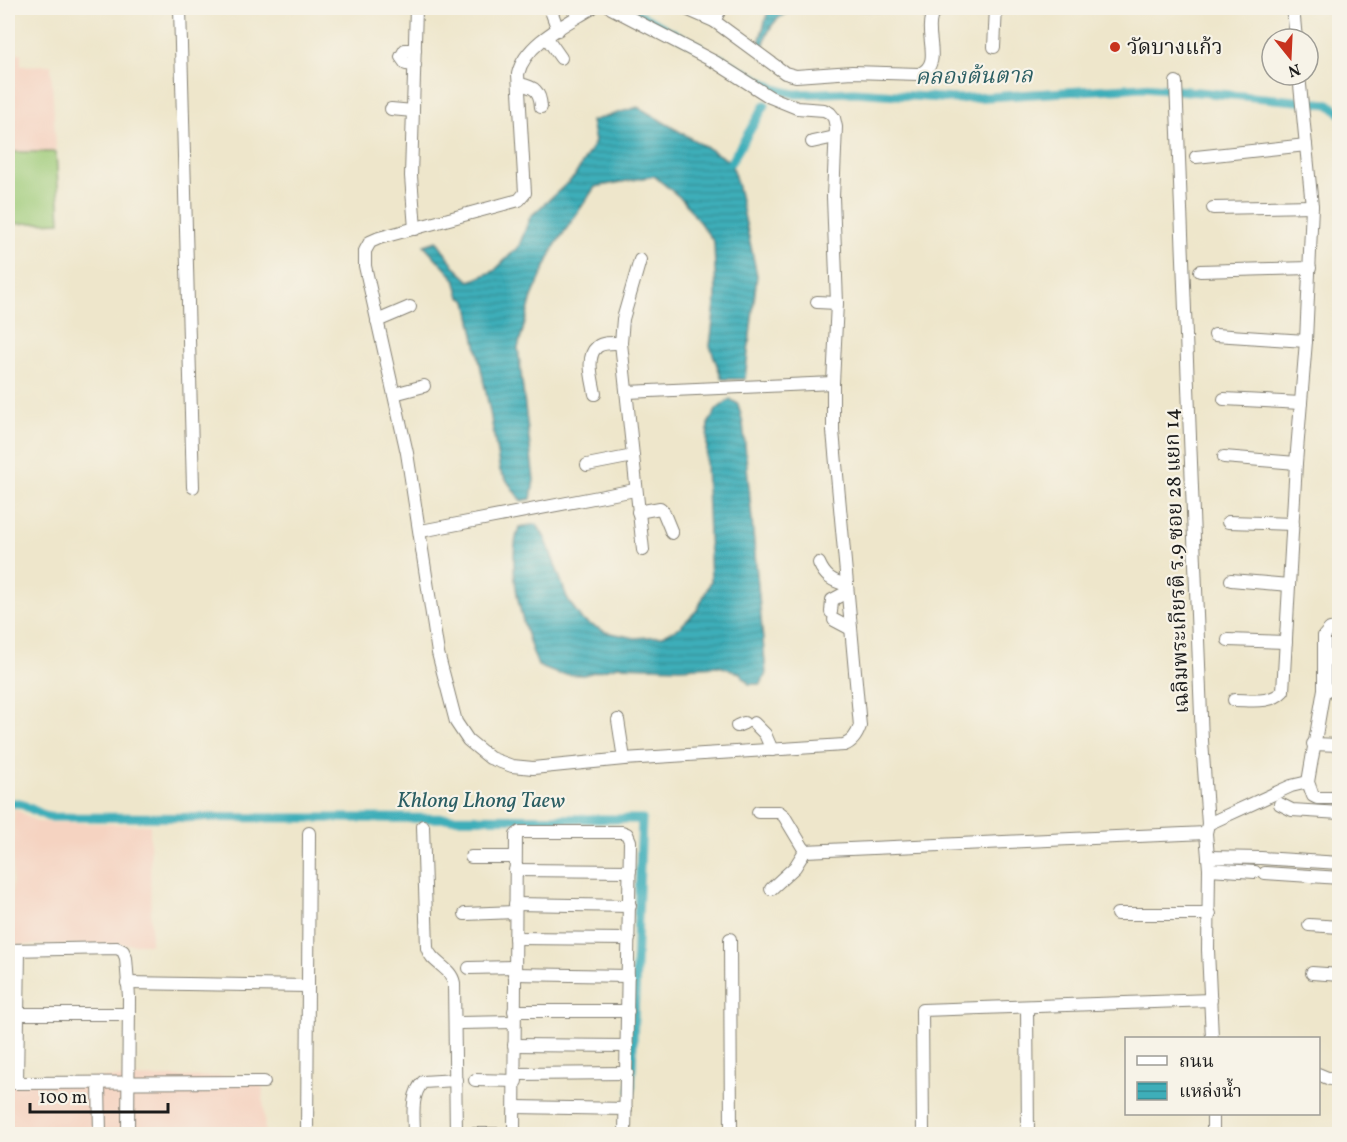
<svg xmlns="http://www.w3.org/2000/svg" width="1347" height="1142" font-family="Vollkorn,'Noto Serif Thai',serif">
  <defs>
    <pattern id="water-rules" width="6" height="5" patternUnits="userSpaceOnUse" patternTransform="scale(1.5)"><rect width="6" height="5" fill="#3eaeb9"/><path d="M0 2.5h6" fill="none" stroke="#338d96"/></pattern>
  </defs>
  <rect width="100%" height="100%" fill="#f7f3e8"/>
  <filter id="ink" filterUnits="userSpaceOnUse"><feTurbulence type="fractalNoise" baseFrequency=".0167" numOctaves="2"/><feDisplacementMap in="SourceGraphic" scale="12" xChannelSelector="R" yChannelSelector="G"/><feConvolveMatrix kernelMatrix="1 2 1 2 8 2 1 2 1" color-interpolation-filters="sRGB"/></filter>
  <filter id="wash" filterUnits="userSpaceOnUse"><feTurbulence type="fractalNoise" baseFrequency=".008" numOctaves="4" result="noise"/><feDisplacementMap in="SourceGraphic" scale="24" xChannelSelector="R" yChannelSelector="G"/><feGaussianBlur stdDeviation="1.35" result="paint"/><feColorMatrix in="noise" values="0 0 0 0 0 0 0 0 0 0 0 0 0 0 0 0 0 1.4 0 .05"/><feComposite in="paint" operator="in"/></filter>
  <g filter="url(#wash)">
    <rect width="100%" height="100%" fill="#eee6cb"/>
    <!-- built -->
    <g fill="#f5d3c1">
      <path d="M 21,53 L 21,66 L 51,65 L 56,152 L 8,152 L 8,54 Z"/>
      <path d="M 14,808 L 37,822 L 150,825 L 151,944 L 11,945 Z"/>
      <path d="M 262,1076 L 265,1134 L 8,1134 L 8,1079 Z"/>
    </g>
    <!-- grass -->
    <path fill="#9ecb78" stroke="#5d744a" stroke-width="1.5" d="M 8,152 L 56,152 L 60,222 L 8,224 Z"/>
    <!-- water -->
    <g fill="url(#water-rules)" stroke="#2d656a" stroke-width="1.5">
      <path d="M 769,8 L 903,8 C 893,13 882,11 871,10 C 846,9 799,1 779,18 C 769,26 765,39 762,51 L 757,49 Z"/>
      <path d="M 638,107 L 731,162 L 739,191 L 757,275 L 745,379 L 722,379 L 710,346 L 716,296 L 714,242 L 683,200 L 654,176 L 595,187 L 554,247 L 532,297 L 518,348 L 534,480 L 531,499 L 521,501 L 500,471 L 490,412 L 467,301 L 460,297 L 455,279 L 424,245 L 437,241 L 456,268 L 470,281 L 494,271 L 519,246 L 530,217 L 574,177 L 595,142 L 591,121 Z"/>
      <path d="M 730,399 L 738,404 L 743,423 L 766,673 L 761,684 L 749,684 L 740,673 L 719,666 L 680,668 L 618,666 L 583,675 L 558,674 L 538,666 C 523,628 505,568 519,527 L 537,524 L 546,540 L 568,600 L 583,621 L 606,632 L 635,638 L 662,636 L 680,627 L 697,610 L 711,581 L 706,463 L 708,424 L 717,409 Z"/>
    </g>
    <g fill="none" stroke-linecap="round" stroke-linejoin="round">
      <!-- canal -->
      <g stroke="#3eaeb9" stroke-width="9">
        <path d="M 627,8 L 699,47"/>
        <path d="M 719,58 L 775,89 L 795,94 L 854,92 L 956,99 L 1143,87 L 1329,104 L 1340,113"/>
        <path d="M 731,162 L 765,105"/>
        <path d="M 8,803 L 19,803 L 48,817 L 642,819 L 631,1091"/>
      </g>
    </g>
  </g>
  <g filter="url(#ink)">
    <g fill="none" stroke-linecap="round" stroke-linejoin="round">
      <defs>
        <g id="minor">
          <path d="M 180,8 L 193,487"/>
          <path d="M 550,8 L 558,30"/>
          <path d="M 592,8 C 567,24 525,43 518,74 L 525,193 L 519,200 L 379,238 L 370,242 L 365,251 L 365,266 L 407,453 L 438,653 L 456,722 L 468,740 L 490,758 L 512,766 L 533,768 L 624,759 L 844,745 C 853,742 857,735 860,726 L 833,431 L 833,383 L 837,303 L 833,197 L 836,127 L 834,118 L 830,113 L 824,110 L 797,108 L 770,97 L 715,62 L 611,8"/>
          <path d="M 684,8 L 714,21 L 785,73 L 796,76 L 852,72 L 919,74 C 943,65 925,37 931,18 C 931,15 934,13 936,10 L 946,8 L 1007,8"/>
          <path d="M 1293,8 L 1296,39"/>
          <path d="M 714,21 L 721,8"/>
          <path d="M 547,38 L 561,58"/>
          <path d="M 994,47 L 996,8"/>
          <path d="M 415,65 L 406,64 L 401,57 L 405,50 L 415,50"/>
          <path d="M 1176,82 L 1202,741 L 1208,824 L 1206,833 L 1209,869 L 1208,950 L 1212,1038"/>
          <path d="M 519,84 C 535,87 540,91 541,107"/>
          <path d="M 391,109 L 413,111"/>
          <path d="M 812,142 L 835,137"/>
          <path d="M 1196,157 L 1306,145"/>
          <path d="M 1213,208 L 1312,206"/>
          <path d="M 415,229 L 411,176 L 416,8"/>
          <path d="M 640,260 L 623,319 L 621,343 L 643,550"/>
          <path d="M 1200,271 L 1310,268"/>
          <path d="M 817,302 L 837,303"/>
          <path d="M 377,321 L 410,307"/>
          <path d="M 1215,335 L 1306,341"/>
          <path d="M 627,392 L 833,383"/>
          <path d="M 394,394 L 424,386"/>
          <path d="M 595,394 C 593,381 585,357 597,347 C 603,342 614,343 621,343"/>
          <path d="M 1224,399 L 1301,403"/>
          <path d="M 1224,457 L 1296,463"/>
          <path d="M 587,465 L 633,456"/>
          <path d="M 638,512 L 660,508 L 663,511 L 672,533"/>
          <path d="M 1228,522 L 1293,524"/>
          <path d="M 421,531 L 635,490"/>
          <path d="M 819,563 C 825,577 832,581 847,585"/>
          <path d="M 1231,580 L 1289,585"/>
          <path d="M 831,612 L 832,600 L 847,592"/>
          <path d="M 834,620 L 851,629"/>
          <path d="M 1340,628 L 1330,629 L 1324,636 L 1324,689 L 1308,782 L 1313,796 L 1317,798 L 1340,798"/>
          <path d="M 1228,640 L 1286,642"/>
          <path d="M 1324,689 L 1340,690"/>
          <path d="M 1234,700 C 1251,700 1271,704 1283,691 L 1296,463 L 1306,341 L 1312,206 L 1299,75"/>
          <path d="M 618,720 L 624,759"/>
          <path d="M 754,723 L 765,734 L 772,750"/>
          <path d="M 737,726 L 744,723"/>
          <path d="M 1313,744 L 1340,745"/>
          <path d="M 1280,804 L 1292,810 L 1340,813"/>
          <path d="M 758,812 L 779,812 L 784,816 L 805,851 L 1206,833"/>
          <path d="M 1208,824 L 1291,786 L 1308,782"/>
          <path d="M 423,826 L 427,948 C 431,963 451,967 454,983 L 456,1134"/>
          <path d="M 471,857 L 515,857"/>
          <path d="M 1208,857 L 1261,858 L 1340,863"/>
          <path d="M 1209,869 L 1255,872"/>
          <path d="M 515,870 L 630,871"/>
          <path d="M 1265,873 L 1340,878"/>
          <path d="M 771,889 L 795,867 L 805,851"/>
          <path d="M 515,904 L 630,906"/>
          <path d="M 465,914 L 515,912"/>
          <path d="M 1117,914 L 1210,914"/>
          <path d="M 1309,925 L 1340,927"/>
          <path d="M 515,938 L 629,939"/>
          <path d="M 730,939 L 731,1134"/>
          <path d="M 8,950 L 117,948 L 123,951 L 126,958 L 129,997 L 128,1134"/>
          <path d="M 469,968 L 514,967"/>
          <path d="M 1312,973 L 1340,975"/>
          <path d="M 514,974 L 628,976"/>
          <path d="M 127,983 L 308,986"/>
          <path d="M 1027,1007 L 1028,1134"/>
          <path d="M 514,1011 L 628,1011"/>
          <path d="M 8,1014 L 129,1014"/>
          <path d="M 460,1023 L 514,1022"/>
          <path d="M 514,1045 L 627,1046"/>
          <path d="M 516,1074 L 627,1073"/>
          <path d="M 1318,1074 L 1330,1079 L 1340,1081"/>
          <path d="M 475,1080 L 516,1081"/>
          <path d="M 8,1083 L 264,1082"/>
          <path d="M 17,1083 L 19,950"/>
          <path d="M 99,1083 L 100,1134"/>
          <path d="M 515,1107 L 626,1109"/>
          <path d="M 1213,1114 L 1213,1134"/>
          <path d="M 307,1134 L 309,833"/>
          <path d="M 414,1134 C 414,1118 410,1095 423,1082 L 456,1080"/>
          <path d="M 465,1134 L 506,1134"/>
          <path d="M 514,1134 L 516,835 L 520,832 L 622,832 L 627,834 L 630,841 L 625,1134"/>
          <path d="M 923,1134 L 922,1010 L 1211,1000"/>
        </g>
      </defs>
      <!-- minor casing -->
      <use href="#minor" stroke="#858174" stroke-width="14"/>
      <!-- minor -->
      <use href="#minor" stroke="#fff" stroke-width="12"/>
    </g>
  </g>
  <!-- markers -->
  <circle fill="#c8321e" stroke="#f7f3e8" stroke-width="2" cx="1115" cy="47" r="6"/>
  <g text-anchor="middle" stroke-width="4.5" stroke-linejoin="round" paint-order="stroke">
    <!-- poi labels -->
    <g font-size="21" fill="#1c1c1c" stroke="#f7f3e8" text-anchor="start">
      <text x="1127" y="54">วัดบางแก้ว</text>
    </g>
    <!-- street labels -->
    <g font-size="21" fill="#1c1c1c" stroke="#f7f3e8">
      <text transform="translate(1176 561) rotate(-92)" y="7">เฉลิมพระเกียรติ ร.9 ซอย 28 แยก 14</text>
    </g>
    <!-- water labels -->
    <g font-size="22" font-style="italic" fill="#2b5e63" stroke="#f7f3e8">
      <text transform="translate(974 75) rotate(-1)" y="8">คลองต้นตาล</text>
      <text x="481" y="807">Khlong Lhong Taew</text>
    </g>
  </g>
  <!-- margin -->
  <rect width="1347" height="1142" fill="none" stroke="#f7f3e8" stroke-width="30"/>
  <!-- legend -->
  <rect x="1125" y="1037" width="195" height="78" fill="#f7f3e8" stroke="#9f9d96" stroke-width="1.5"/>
  <rect x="1137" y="1056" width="30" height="9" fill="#ffffff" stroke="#9f9d96" stroke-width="1.5"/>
  <text x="1179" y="1067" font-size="18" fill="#1c1c1c">ถนน</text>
  <rect x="1137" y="1082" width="30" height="18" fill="url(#water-rules)" stroke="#9f9d96" stroke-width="1.5"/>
  <text x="1179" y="1097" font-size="18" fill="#1c1c1c">แหล่งน้ำ</text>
  <!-- north arrow -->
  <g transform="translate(1290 57) rotate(162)"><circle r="28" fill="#f7f3e8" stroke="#9f9d96" stroke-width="1.5"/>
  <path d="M0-4.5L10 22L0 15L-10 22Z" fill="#c8321e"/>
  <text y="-9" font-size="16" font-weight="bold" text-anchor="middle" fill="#1c1c1c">N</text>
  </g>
  <!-- scale -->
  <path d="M30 1103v9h138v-9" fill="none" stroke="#1c1c1c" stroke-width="3"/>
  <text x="39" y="1103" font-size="18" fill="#1c1c1c" stroke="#f7f3e8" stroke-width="4.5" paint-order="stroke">100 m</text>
</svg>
